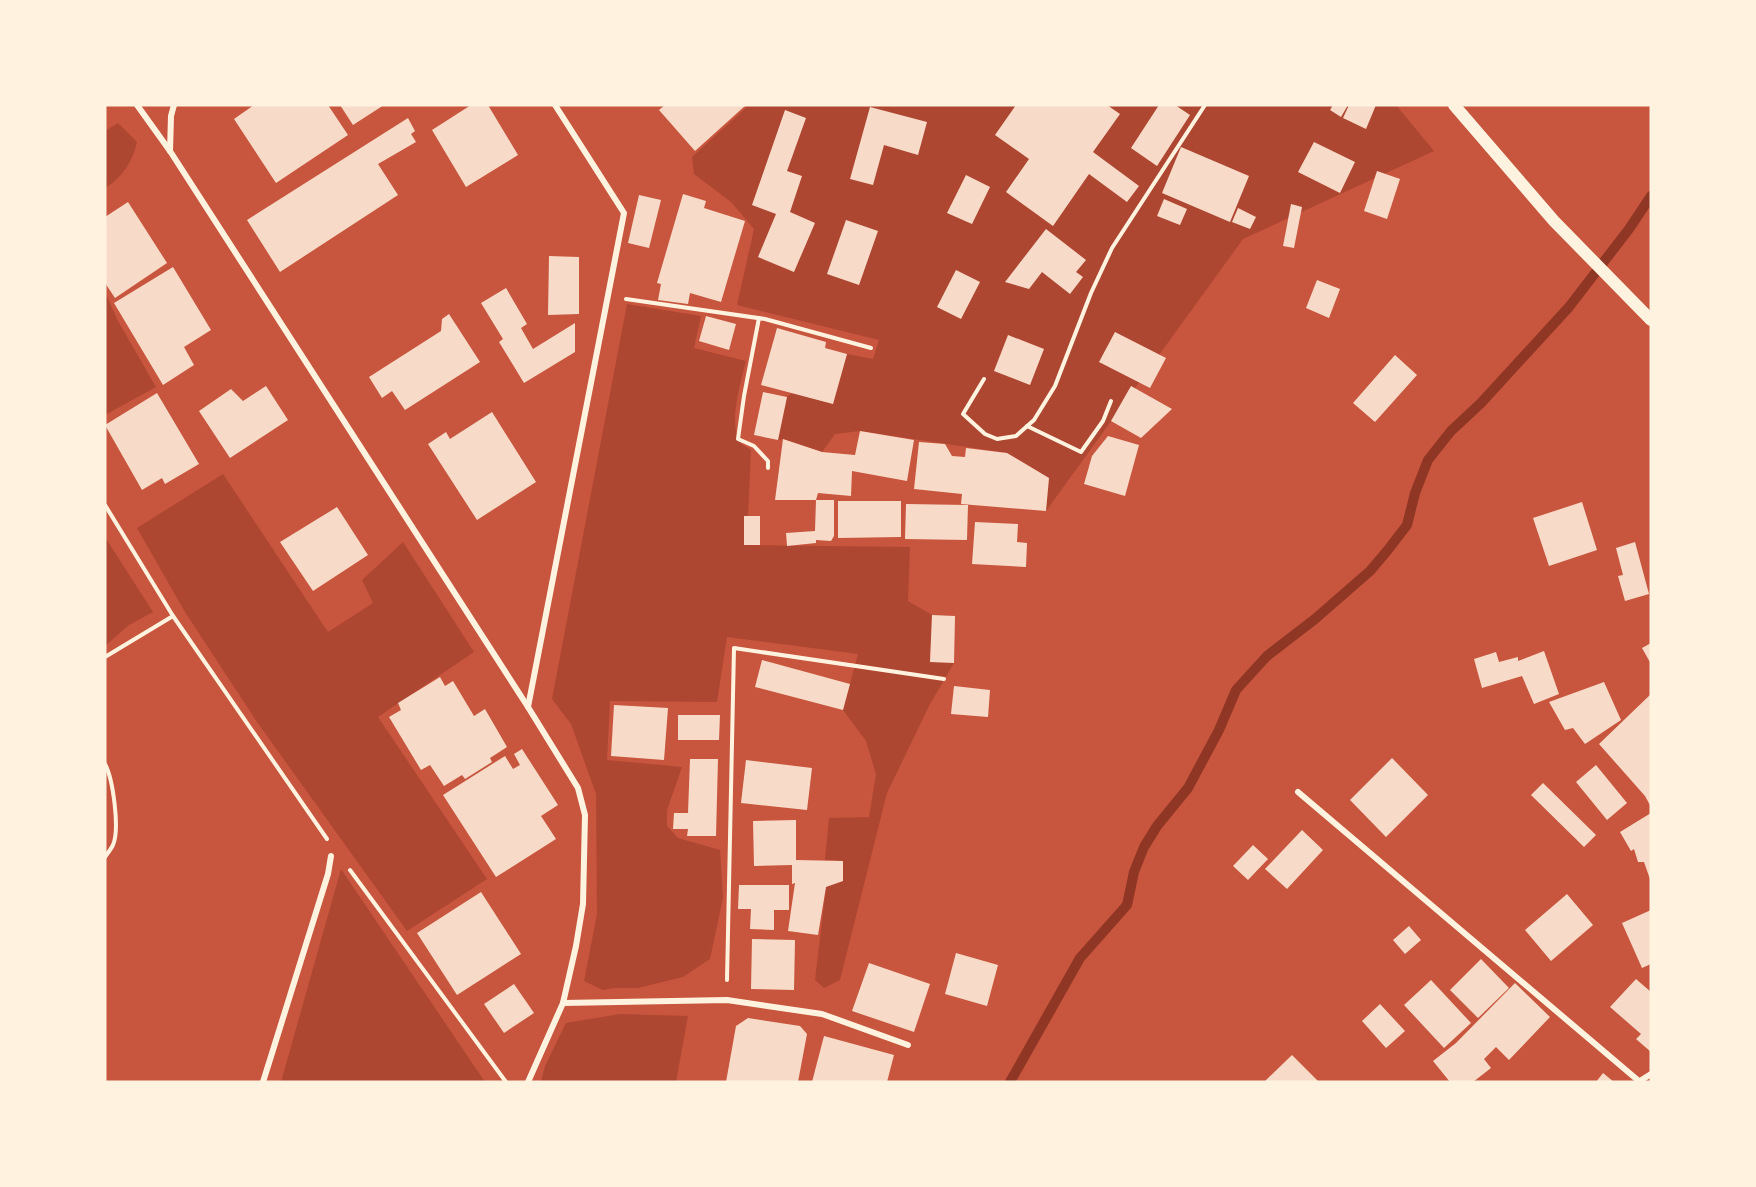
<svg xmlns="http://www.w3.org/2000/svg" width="1756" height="1187" font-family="Quicksand,sans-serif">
  <rect width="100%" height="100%" fill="#c8553d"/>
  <!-- green -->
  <g fill="#ae4732">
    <path d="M 749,105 L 1396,105 L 1434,151 L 1243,239 L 1046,511 L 1049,478 L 1007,453 L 860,431 L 835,434 L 822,452 L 783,439 L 778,440 L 787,397 L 792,393 L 833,404 L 847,354 L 873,359 L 879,340 L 737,305 L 754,229 L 731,202 L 694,174 L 692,157 Z"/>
    <path d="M 118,123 L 137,142 C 133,161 122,178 105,188 L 105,131 Z"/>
    <path d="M 105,292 L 118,321 L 156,387 L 105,415 Z"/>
    <path d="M 627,304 L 701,316 L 694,348 L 746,361 C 741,381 726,430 743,445 C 745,447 749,448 751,450 L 748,516 L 744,516 L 744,545 L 910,547 L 908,601 L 932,615 L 930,662 L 954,663 L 930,704 L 887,793 L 840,980 L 824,988 L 815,980 L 826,887 L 843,881 L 843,861 L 825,860 L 829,818 L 869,817 L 876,774 L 866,741 L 843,710 L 858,654 L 727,637 L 717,702 L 610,701 L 607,760 L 682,767 L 667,810 L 667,826 L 678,838 L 720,850 L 723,898 L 710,959 L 683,977 L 638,988 L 615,988 L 603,990 L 584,981 L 597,914 L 596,794 L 571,724 L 552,699 Z"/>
    <path d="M 223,474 L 328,632 L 373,603 L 362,580 L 403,542 L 474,652 L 378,717 L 487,879 L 407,931 L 257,722 L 185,612 L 137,528 Z"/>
    <path d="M 105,537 L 153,612 L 129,625 L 105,646 Z"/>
    <path d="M 341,869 L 485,1082 L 281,1082 Z"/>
    <path d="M 620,1014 L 688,1016 L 676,1082 L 541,1082 L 545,1066 L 566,1023 Z"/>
  </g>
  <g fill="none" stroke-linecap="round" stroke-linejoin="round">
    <!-- stream -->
    <path stroke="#8f3625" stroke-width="10" d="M 1010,1082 L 1080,958 L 1127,905 L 1134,872 L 1144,847 L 1157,826 L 1188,788 L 1219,730 L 1236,690 L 1267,656 L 1315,619 L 1370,571 L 1387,551 L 1407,525 L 1415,493 L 1428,460 L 1451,431 L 1481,403 L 1569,307 L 1629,229 L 1651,196"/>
  </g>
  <!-- building -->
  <g fill="#f7dbc8">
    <path d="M 254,105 L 328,105 L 348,135 L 276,183 L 234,119 Z"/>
    <path d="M 340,105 L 384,105 L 353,125 Z"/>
    <path d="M 471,105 L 488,105 L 518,155 L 466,187 L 432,130 Z"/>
    <path d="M 665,105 L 746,105 L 695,151 L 659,110 Z"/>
    <path d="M 1016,105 L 1107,105 L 1120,114 L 1093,152 L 1139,186 L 1127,202 L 1089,174 L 1053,226 L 1006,192 L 1029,159 L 995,135 Z"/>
    <path d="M 1159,105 L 1175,105 L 1190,115 L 1157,166 L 1131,148 Z"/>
    <path d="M 1333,105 L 1348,105 L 1341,117 L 1330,110 Z"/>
    <path d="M 1349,105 L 1376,105 L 1366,129 L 1343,118 Z"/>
    <path d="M 870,107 L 927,122 L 918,155 L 884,145 L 873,185 L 850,179 Z"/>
    <path d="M 785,110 L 806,118 L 787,171 L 802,176 L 790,212 L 815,223 L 794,272 L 758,257 L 776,214 L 752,205 Z"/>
    <path d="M 408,118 L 415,131 L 411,134 L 416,142 L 378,164 L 398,195 L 280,272 L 247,220 Z"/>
    <path d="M 1314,142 L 1355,162 L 1340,193 L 1298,172 Z"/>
    <path d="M 1181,147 L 1249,176 L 1230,222 L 1162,193 Z"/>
    <path d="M 1377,171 L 1400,179 L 1387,219 L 1364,211 Z"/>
    <path d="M 966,175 L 990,187 L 972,224 L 947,213 Z"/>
    <path d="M 683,194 L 706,201 L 704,208 L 745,221 L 721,302 L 690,293 L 688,304 L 658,300 L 661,284 L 657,283 Z"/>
    <path d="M 639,195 L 661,200 L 649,248 L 628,243 Z"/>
    <path d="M 1164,199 L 1187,209 L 1180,225 L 1157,216 Z"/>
    <path d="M 128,202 L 167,263 L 115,298 L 105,283 L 105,217 Z"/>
    <path d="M 1291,204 L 1302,207 L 1294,248 L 1283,246 Z"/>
    <path d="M 1238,208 L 1256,217 L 1250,229 L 1232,222 Z"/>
    <path d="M 846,220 L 878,231 L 859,285 L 827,274 Z"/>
    <path d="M 1046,229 L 1086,260 L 1076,272 L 1083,277 L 1070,294 L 1042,272 L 1029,289 L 1005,282 Z"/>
    <path d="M 549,256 L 579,257 L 579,314 L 548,315 Z"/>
    <path d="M 173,267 L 211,330 L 184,347 L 194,365 L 163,385 L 114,303 Z"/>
    <path d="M 956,270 L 980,282 L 961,319 L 937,307 Z"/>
    <path d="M 1317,280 L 1340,289 L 1329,318 L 1306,308 Z"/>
    <path d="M 506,288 L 527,324 L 521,328 L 533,349 L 575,323 L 575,352 L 524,383 L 499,342 L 503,339 L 481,303 Z"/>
    <path d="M 449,314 L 480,362 L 405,410 L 392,391 L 382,398 L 369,377 L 441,331 L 442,319 Z"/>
    <path d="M 706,316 L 736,324 L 729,350 L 699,341 Z"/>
    <path d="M 777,328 L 826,342 L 825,348 L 847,354 L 833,404 L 761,385 Z"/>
    <path d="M 1115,332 L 1166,358 L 1150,388 L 1099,362 Z"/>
    <path d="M 1008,335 L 1044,349 L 1030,385 L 994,371 Z"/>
    <path d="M 1395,355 L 1417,375 L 1375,422 L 1353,403 Z"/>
    <path d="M 266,386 L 288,420 L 230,458 L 199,411 L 231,389 L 243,401 Z"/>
    <path d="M 1131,386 L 1172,409 L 1141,438 L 1111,421 Z"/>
    <path d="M 763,392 L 787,397 L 778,440 L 754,435 Z"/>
    <path d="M 157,393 L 199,464 L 165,484 L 162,478 L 142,490 L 105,425 Z"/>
    <path d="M 492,412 L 536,482 L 477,520 L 428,444 L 446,432 L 450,439 Z"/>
    <path d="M 860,431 L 914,440 L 907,481 L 852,471 L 851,496 L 818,493 L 816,500 L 834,500 L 834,536 L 831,541 L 816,540 L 816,543 L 787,546 L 786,533 L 815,531 L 816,500 L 775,500 L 783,439 L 822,452 L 855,455 Z"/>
    <path d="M 1108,436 L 1139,445 L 1125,496 L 1084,484 L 1092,456 Z"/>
    <path d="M 919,442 L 945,444 L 952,456 L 965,457 L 966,448 L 1007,453 L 1049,478 L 1046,511 L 961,504 L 962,494 L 914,489 Z"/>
    <path d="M 838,501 L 901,501 L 901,537 L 838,538 Z"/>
    <path d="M 1582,502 L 1597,550 L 1549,566 L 1533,518 Z"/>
    <path d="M 906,504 L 968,505 L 967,540 L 905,539 Z"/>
    <path d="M 337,507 L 368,555 L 313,591 L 280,542 Z"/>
    <rect x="744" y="516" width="16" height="29"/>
    <path d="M 975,522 L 1018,524 L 1017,542 L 1027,543 L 1026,567 L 972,564 Z"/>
    <path d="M 1635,542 L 1649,594 L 1625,601 L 1618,576 L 1623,575 L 1616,548 Z"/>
    <path d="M 932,615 L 955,616 L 954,663 L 930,662 Z"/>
    <path d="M 1651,643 L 1651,664 L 1642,648 Z"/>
    <path d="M 1544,651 L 1559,694 L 1534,704 L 1522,676 L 1482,688 L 1474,659 L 1496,652 L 1499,662 L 1518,657 L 1518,661 Z"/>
    <path d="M 762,660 L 850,684 L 843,710 L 755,687 Z"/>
    <path d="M 440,677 L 445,686 L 453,681 L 474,716 L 485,709 L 507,747 L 490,758 L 492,762 L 465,779 L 462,775 L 444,786 L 430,765 L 421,770 L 389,717 L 401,710 L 398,703 Z"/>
    <path d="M 1604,682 L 1621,720 L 1585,744 L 1573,728 L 1565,730 L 1549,702 Z"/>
    <path d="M 954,686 L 990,690 L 988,717 L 951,714 Z"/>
    <path d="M 1651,694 L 1651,807 L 1645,796 L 1599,744 Z"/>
    <path d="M 614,705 L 668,708 L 664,760 L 611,756 Z"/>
    <path d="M 678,715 L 720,715 L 719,740 L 678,740 Z"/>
    <path d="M 522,749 L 558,805 L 541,816 L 556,839 L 496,877 L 443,795 L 505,756 L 513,769 L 520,765 L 514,754 Z"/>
    <path d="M 1392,758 L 1428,795 L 1386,837 L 1350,800 Z"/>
    <path d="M 690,759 L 718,759 L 716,836 L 687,836 L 688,829 L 673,829 L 674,813 L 688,813 Z"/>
    <path d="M 746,760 L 812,768 L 807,810 L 741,803 Z"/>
    <path d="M 1596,765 L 1627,803 L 1607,820 L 1576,782 Z"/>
    <path d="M 1543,783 L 1596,835 L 1584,847 L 1531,795 Z"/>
    <path d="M 1651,813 L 1651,882 L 1644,862 L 1638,862 L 1634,849 L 1631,851 L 1620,832 Z"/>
    <path d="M 796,820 L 796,860 L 843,861 L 843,881 L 826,887 L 818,935 L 788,931 L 795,883 L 792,884 L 792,865 L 754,866 L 753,821 Z"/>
    <path d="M 1302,830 L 1323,850 L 1287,889 L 1265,869 Z"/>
    <path d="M 1253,845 L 1268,859 L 1248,880 L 1233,866 Z"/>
    <path d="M 739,885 L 789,885 L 789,910 L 774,910 L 774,930 L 750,929 L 751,909 L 738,909 Z"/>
    <path d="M 481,892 L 521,954 L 457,995 L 417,933 Z"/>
    <path d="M 1567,894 L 1593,925 L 1551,961 L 1525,930 Z"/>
    <path d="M 1651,910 L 1651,964 L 1642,968 L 1622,923 Z"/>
    <path d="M 1409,926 L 1421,940 L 1405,954 L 1393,940 Z"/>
    <path d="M 752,939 L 795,940 L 794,990 L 751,989 Z"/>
    <path d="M 956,953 L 998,965 L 987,1006 L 945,994 Z"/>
    <path d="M 1481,959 L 1509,988 L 1478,1018 L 1450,990 Z"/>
    <path d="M 869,963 L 930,984 L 914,1032 L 852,1011 Z"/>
    <path d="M 1636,979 L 1651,992 L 1651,1052 L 1636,1039 L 1641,1034 L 1610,1007 Z"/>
    <path d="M 1431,980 L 1471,1023 L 1444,1048 L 1404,1005 Z"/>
    <path d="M 1515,983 L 1550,1017 L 1509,1060 L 1496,1047 L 1484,1059 L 1491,1068 L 1473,1082 L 1450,1082 L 1433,1061 L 1456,1043 Z"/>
    <path d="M 514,984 L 534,1013 L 504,1033 L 484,1004 Z"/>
    <path d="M 1380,1004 L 1405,1031 L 1386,1048 L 1362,1021 Z"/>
    <path d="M 748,1018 L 800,1026 L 807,1034 L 798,1082 L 726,1082 L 736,1026 Z"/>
    <path d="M 824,1036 L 894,1055 L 887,1082 L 812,1082 Z"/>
    <path d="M 1292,1055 L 1319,1082 L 1264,1082 Z"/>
    <path d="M 1603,1073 L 1614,1082 L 1596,1082 Z"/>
  </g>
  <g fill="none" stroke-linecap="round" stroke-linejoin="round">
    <!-- path -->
    <g stroke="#fff3e0" stroke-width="4">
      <path d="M 626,299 L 765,319 L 871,348"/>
      <path d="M 759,318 L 744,396 L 738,439 L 754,446 L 768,461 L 768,468"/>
      <path d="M 984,379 L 963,414 L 985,434 L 997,439 L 1016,436 L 1034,420 L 1055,386 L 1091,293 L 1112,248 L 1205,105"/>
      <path d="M 1027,426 L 1081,452 L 1103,421 L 1111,401"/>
      <path d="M 105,505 L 173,616 L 327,839"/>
      <path d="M 105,657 L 173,616"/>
      <path d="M 105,764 C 113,779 120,829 113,845 C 111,849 108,853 105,857"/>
      <path d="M 350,870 L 506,1082"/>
      <path d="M 727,980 L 734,648 L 944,679"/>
    </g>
    <!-- minor -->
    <g stroke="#fff3e0" stroke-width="6">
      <path d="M 137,105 L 170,151 L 528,707"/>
      <path d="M 170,151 L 171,116 L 174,105"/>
      <path d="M 1298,792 L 1640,1082"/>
      <path d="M 563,1003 L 727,1000 L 822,1014 L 908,1045"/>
      <path d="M 1640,1081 L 1651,1074"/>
      <path d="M 263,1082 L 328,874 L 331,856"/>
      <path d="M 528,1082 L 563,1003 L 576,946 L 583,904 L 585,815 L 578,788 L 528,707 L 624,213 L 555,105"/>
    </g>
    <!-- secondary -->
    <path stroke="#fff3e0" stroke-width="12" d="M 1454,105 L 1554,221 L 1651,320"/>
  </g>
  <!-- border -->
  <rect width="1756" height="1187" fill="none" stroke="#fff3e0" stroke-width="213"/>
</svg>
